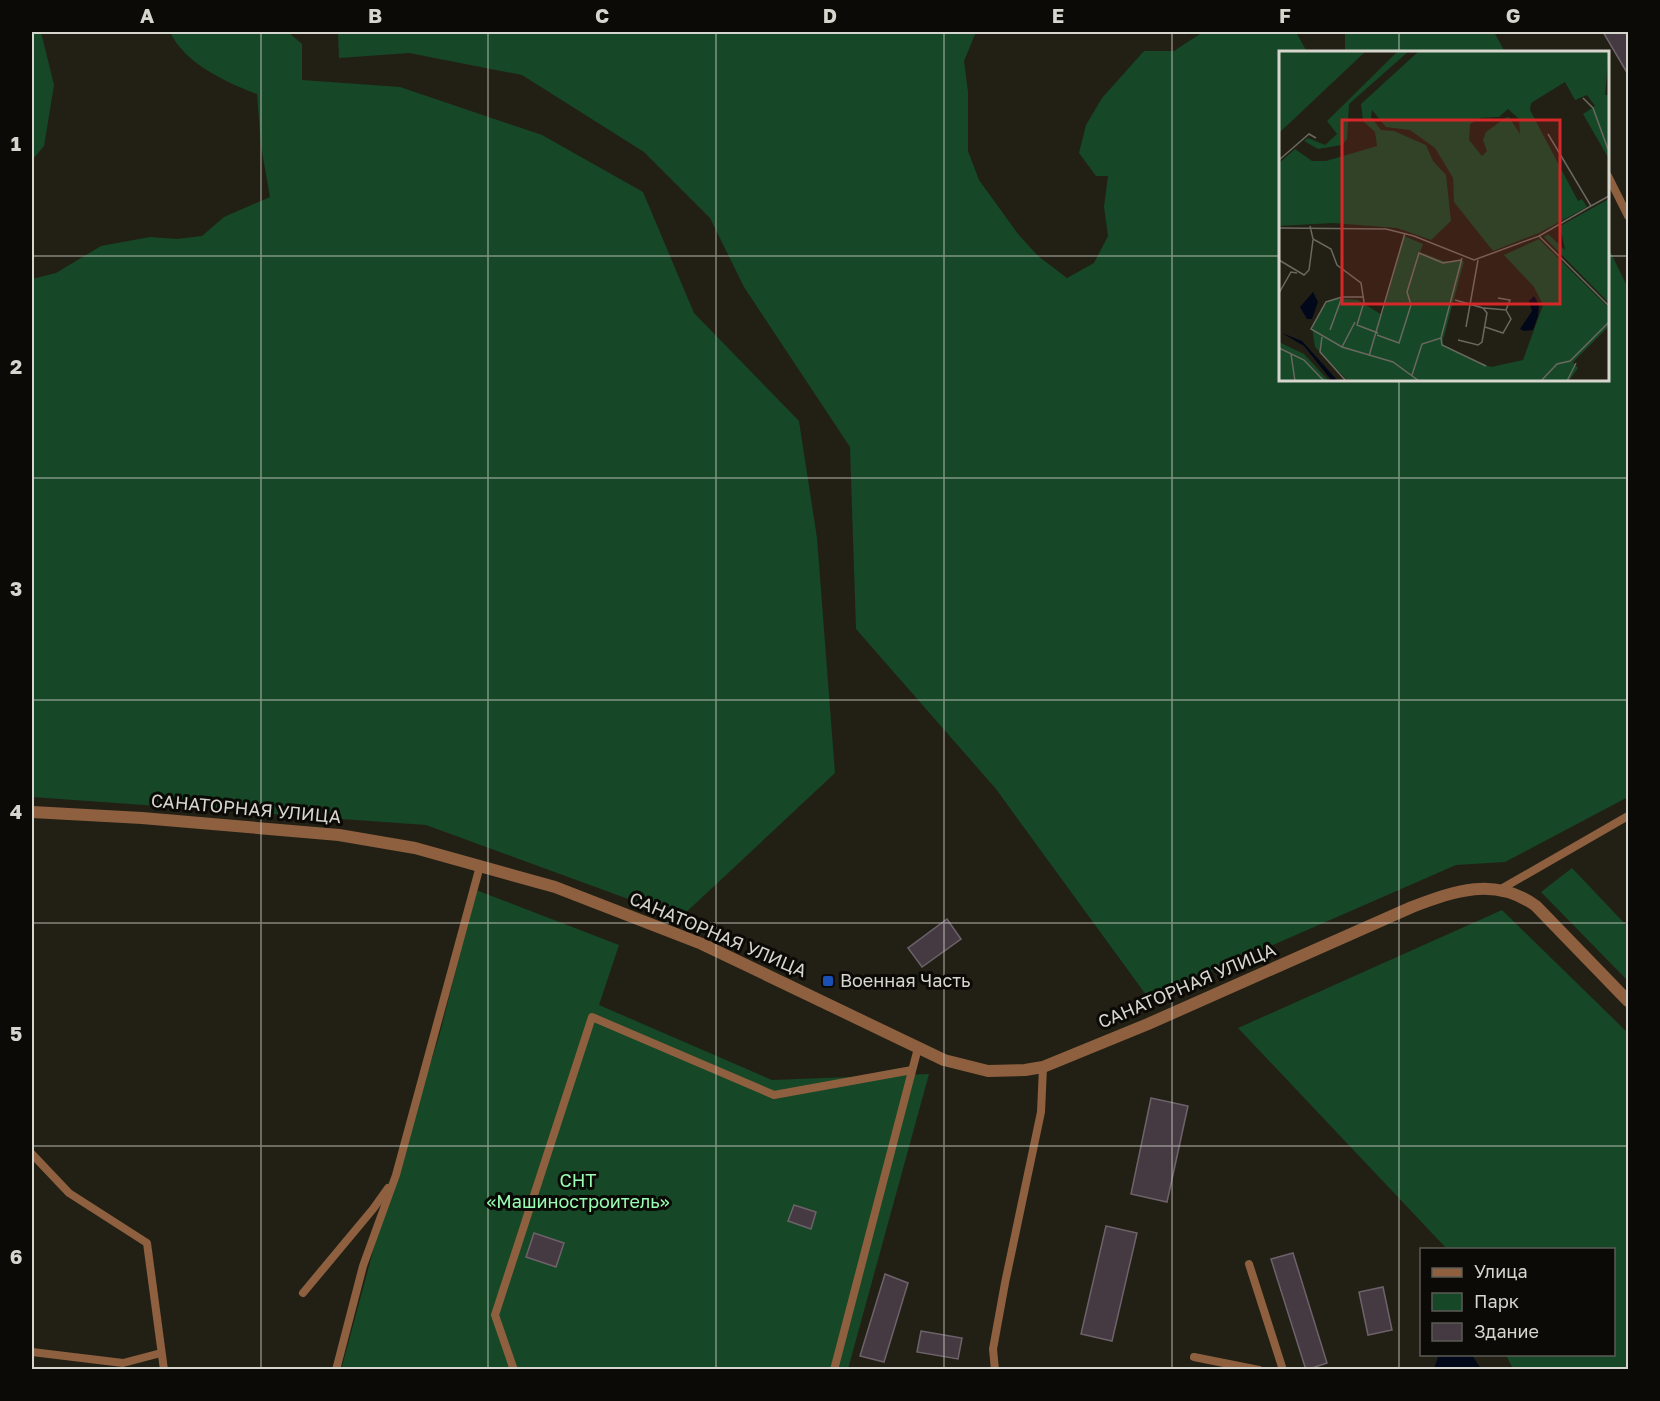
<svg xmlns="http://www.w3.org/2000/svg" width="1660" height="1401" font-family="'Golos Text',sans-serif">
  <rect width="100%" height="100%" fill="#222015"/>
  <!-- green -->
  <g fill="#164726">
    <path d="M 32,32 L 41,32 L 54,85 L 44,146 L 32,160 Z"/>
    <path d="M 170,32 L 288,32 L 302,44 L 302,80 L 400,87 L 542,135 L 643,192 L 694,313 L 799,421 L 817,538 L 835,773 L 680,918 L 426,825 L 32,797 L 32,279 L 56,273 L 101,246 L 150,237 L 177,239 L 202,236 L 224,217 L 270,197 L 261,146 L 257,94 C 227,83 184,63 170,32 Z"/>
    <path d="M 338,32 L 976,32 L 964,61 L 968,92 L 968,151 L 979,180 L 1018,234 L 1038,256 L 1067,278 L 1094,263 L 1108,236 L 1104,207 L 1108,176 L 1096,176 L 1079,153 L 1086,125 L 1102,98 L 1144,51 L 1174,51 L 1203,32 L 1296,32 L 1307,52 L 1280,52 L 1280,380 L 1608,380 L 1608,247 L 1628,288 L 1628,797 L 1505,862 L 1456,865 L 1149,999 L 996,789 L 856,629 L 850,447 L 744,287 L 710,218 L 644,152 L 522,75 L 409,53 L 339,58 Z"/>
    <path d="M 1345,32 L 1494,32 L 1505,52 L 1345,52 Z"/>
    <path d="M 1572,868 L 1628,927 L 1628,981 L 1541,892 Z"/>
    <path d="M 476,890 L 619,945 L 599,1005 L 772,1080 L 929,1074 L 848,1369 L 341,1370 L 380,1225 L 440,1033 Z"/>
    <path d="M 1502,910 L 1628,1033 L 1628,1369 L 1513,1369 L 1506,1355 L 1614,1354 L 1614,1250 L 1447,1249 L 1238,1028 Z"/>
  </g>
  <!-- water -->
  <path fill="#000819" d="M 1439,1354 L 1472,1355 L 1481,1369 L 1434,1369 Z"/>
  <!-- building -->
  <g fill="#453a42" stroke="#6d626a" stroke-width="1.5">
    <path d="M 1603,32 L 1629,32 L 1629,76 Z"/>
    <path d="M 947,919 L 961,939 L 922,967 L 908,948 Z"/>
    <path d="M 1151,1098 L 1188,1106 L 1167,1202 L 1131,1194 Z"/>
    <path d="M 794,1205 L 816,1212 L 811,1229 L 788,1221 Z"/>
    <path d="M 1106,1226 L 1137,1233 L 1112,1341 L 1081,1334 Z"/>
    <path d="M 534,1233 L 564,1243 L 556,1267 L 526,1257 Z"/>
    <path d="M 1293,1253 L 1327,1363 L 1306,1370 L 1271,1259 Z"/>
    <path d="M 885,1274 L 908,1283 L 884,1362 L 860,1356 Z"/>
    <path d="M 1383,1287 L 1392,1330 L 1368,1335 L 1359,1292 Z"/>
    <path d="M 921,1331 L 962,1338 L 958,1359 L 917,1352 Z"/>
  </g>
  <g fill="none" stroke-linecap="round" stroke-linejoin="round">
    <!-- service -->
    <g stroke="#8e603f" stroke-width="8">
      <path d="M 1608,176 L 1628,216"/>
      <path d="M 1501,889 L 1628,816"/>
      <path d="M 32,1154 L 69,1193 L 147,1243 L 164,1370"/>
      <path d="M 1249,1264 L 1283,1370"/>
      <path d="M 303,1293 L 373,1209 L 388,1188"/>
      <path d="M 32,1352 L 123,1363 L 161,1353"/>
      <path d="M 1194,1357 L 1259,1370"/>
      <path d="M 336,1370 L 363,1266 L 396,1175 L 480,866"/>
      <path d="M 514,1370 L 495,1315 L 592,1017 L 774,1095 L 912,1070"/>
      <path d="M 834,1370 L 918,1048"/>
      <path d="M 995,1370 L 993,1349 L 1005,1283 L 1041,1112 L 1043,1067"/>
    </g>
    <!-- tertiary -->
    <path stroke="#8e603f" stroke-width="12" d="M 32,812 L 142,818 L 339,835 L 415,848 L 555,887 L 702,944 L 944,1060 L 988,1071 L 1025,1070 L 1043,1067 L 1148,1024 L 1412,907 C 1454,891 1495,876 1536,906 L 1628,1001"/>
  </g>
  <!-- grid -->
  <path fill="none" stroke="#d6d5ce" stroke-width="1.5" stroke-opacity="0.55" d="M 261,32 L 261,1370M 488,32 L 488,1370M 716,32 L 716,1370M 944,32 L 944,1370M 1172,32 L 1172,1370M 1399,32 L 1399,52M 32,256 L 1280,256M 1608,256 L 1628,256M 1399,380 L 1399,1370M 32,478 L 1628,478M 32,700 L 1628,700M 32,923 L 1628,923M 32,1146 L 1628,1146"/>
  <!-- markers -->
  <rect fill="#1a4fb4" stroke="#0b0a06" stroke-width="2" x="822" y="975" width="12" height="12" rx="3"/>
  <g text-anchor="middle" stroke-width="6" stroke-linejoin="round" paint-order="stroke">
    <!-- street labels -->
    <g font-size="18" fill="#d6d5ce" stroke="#0b0a06">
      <text transform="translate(246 809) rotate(5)" y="6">САНАТОРНАЯ УЛИЦА</text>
      <text transform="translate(718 935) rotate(23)" y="6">САНАТОРНАЯ УЛИЦА</text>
      <text transform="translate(1187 986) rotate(-23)" y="6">САНАТОРНАЯ УЛИЦА</text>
    </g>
    <!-- poi labels -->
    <g font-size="18" fill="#d6d5ce" stroke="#0b0a06" text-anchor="start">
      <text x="840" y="987">Военная Часть</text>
    </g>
    <!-- park labels -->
    <g font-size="18" fill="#98fdb2" stroke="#0b0a06">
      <text x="578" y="1187">СНТ<tspan x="578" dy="21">«Машиностроитель»</tspan></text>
    </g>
  </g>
  <!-- overview -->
  <g transform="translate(1279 51)">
    <rect width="330" height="330" fill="#222015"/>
    <path d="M 0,0 L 87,0 L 0,82 ZM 119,0 L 130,0 L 70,53 L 68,88 L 63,94 L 39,98 L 25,90 L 29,87 L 46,94 L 58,83 L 48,70 ZM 140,0 L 330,0 L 326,44 L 330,44 L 330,108 L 304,63 L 316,55 L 308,44 L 296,49 L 286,31 L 252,52 L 251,59 L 299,150 L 303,148 L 308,156 L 260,182 L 214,200 L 175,151 L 174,127 L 156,97 L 131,79 L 107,76 L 93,59 L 92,66 L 102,79 L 115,80 L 147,94 L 154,110 L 167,124 L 172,170 L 152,189 L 118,177 L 54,172 L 0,175 L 0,112 L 16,98 L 33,110 L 47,110 L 98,95 L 96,81 L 84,70 L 82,53 ZM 229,58 L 240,68 L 241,83 L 230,66 L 226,67 L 207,81 L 204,89 L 208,100 L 203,105 L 190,89 L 191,73 L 201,67 L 220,66 ZM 330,148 L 330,252 L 265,186 L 269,183 L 286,199 L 281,175 ZM 125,185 L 144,193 L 141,201 L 164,210 L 185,210 L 163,293 L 189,307 L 212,316 L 244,309 L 264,254 L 255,236 L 225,204 L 260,188 L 330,257 L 330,275 L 294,311 L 299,317 L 290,330 L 69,330 L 36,296 L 33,277 L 45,254 L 56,247 L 79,249 L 103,264 ZM 0,291 L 25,303 L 50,330 L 0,330 Z" fill="#164726" fill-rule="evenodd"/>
    <path d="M 34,241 L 39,251 L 33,268 L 28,268 L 21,256 ZM 255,245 L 260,254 L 259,265 L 254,279 L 245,280 L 241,278 L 253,260 L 250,250 ZM 3,282 L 23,290 L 59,330 L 53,330 L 25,295 Z" fill="#000819"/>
    <path fill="none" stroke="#6a685f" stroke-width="1.5" d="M 304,47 L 314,57 L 330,101M 0,109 L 30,83 L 37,87M 312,155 L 330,145M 31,175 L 34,188 L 52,198 L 58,214 L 82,232 L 85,251 L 78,274 L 99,282M 0,177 L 107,178 L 135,185 L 195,209 L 260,185 L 330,255M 260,185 L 312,155 L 269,83M 0,209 L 25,224 L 30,219 L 34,189M 0,242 L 12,221 L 18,222M 63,246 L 47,251 L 32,278 L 63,296 L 114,311 L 140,330M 176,249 L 204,257 L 208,262 L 203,291 L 199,294 L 179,289M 205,257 L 227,259 L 231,249 L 219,247M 187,276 L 199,209M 206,276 L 224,282 L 232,268 L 227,259M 51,279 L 63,246 L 84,246M 98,284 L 120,292 L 132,254 L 128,241 L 140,202 L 164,212 L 182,209M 43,286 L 41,301 L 67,330M 162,287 L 163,294 L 207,315M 63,296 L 76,271M 0,297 L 25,309 L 45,330M 12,303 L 16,330M 90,305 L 126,182M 133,324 L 143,293 L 162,287 L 183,207M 262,330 L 278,313 L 291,310 L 330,271M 288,330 L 297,312"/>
    <path fill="#d62828" fill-opacity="0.15" stroke="#d62828" stroke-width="3" d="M 63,69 L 281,69 L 281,253 L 63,253 Z"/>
    <rect width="330" height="330" fill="none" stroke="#d6d5ce" stroke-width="3"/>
  </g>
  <!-- border -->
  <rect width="1660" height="1401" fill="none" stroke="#0b0a06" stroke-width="66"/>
  <!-- legend -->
  <rect x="1420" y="1248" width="195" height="108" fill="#0b0a06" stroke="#5c5b56" stroke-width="1.5"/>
  <rect x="1432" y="1268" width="30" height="9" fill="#8e603f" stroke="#5c5b56" stroke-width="1.5"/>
  <text x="1474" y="1278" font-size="18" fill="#d6d5ce">Улица</text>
  <rect x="1432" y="1293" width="30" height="18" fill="#164726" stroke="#5c5b56" stroke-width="1.5"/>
  <text x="1474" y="1308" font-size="18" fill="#d6d5ce">Парк</text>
  <rect x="1432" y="1323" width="30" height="18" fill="#453a42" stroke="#5c5b56" stroke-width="1.5"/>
  <text x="1474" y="1338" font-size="18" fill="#d6d5ce">Здание</text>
  <rect x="33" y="33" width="1594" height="1335" fill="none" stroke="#d6d5ce" stroke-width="2"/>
  <g font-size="20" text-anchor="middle" font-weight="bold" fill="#d6d5ce">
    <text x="147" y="23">A</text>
    <text x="375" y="23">B</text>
    <text x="602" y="23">C</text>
    <text x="830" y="23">D</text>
    <text x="1058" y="23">E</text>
    <text x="1285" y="23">F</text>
    <text x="1513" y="23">G</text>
    <text x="16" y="151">1</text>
    <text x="16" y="374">2</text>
    <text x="16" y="596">3</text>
    <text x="16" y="819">4</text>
    <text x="16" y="1041">5</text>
    <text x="16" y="1264">6</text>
  </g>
</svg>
